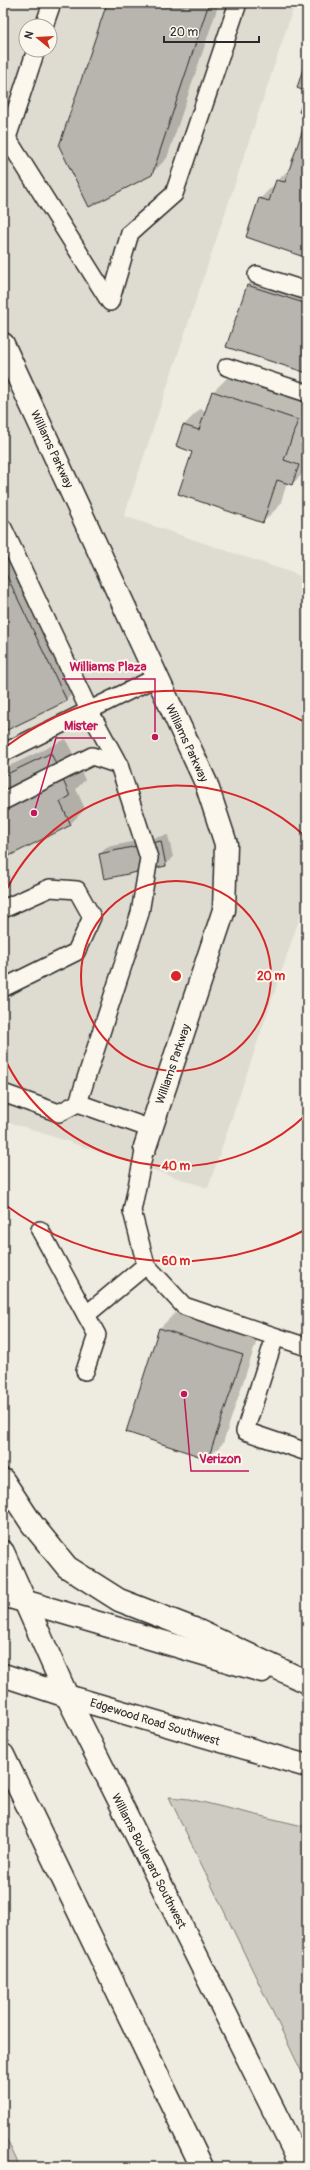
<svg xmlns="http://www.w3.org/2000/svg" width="310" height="2170" font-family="Pangolin,sans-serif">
  <rect width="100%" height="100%" fill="#eeebe0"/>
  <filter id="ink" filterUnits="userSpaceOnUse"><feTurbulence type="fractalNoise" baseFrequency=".025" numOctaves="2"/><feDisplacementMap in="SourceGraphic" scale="8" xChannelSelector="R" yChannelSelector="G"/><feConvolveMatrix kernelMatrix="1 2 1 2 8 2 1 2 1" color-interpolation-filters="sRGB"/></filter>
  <g filter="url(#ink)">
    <!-- built -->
    <path fill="#dedbd1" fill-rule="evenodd" d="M 3,3 L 295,3 L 124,516 L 307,578 L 307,896 L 208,1188 L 3,1120 ZM 26,26 L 50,26 L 50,50 L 26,50 Z"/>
    <!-- green -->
    <g fill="#cecbc2" stroke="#7c7b76">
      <path d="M 169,1797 L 189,1799 L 307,1827 L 307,2083 Z"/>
      <path d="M 3,2132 L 20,2167 L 3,2167 Z"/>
    </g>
    <!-- shadow -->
    <g fill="#0003">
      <path d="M 108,3 L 219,3 L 167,158 L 151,174 Z"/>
      <path d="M 307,121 L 307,257 L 260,199 L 292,166 Z"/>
      <path d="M 255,278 L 307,295 L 307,372 L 228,346 L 248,285 Z"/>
      <path d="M 230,375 L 307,401 L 307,423 L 300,443 L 307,445 L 307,470 L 292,484 L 287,483 L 280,505 L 263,522 L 193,451 L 184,425 L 200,409 L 207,411 L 213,392 Z"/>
      <path d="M 3,519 L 82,684 L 66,700 L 3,731 Z"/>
      <path d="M 66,739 L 85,780 L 76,789 L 85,809 L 70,824 L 3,853 L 3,769 Z"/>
      <path d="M 168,835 L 173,857 L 166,865 L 100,854 L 107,847 Z"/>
      <path d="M 175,1313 L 257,1340 L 223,1443 L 208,1458 L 160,1328 Z"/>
    </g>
    <!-- building -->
    <g fill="#b8b5ae" stroke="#2b2b2b">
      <path d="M 107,3 L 209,3 L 152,175 L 89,207 L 59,146 Z"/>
      <path d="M 307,56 L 307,115 L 299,112 L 307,92 L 297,88 Z"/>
      <path d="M 307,117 L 307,258 L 246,237 L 259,198 L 269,201 L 276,180 L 285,182 Z"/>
      <path d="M 247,285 L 307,304 L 307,373 L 226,347 Z"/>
      <path d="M 212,391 L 298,420 L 284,460 L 299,465 L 292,485 L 277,480 L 263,523 L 178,494 L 192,452 L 176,446 L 183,425 L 199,430 Z"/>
      <path d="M 3,568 L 67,701 L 3,732 Z"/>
      <path d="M 51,753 L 70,796 L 60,802 L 71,825 L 5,858 L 3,855 L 3,776 Z"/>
      <path d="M 161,841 L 166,866 L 104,879 L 99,854 Z"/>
      <path d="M 159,1328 L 243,1355 L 208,1459 L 126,1432 Z"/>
    </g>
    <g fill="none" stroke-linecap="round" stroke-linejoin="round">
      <defs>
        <g id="lane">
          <path d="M 44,26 L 52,3"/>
          <path d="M 36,50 L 7,138 L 110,302 L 130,233 L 174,194 L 238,3"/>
          <path d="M 257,275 L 307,291"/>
          <path d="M 227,367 L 307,393"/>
          <path d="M 3,528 L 89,710 L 119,765"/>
          <path d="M 3,753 L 157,677"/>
          <path d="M 3,801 L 92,756 L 119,765 L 149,858 L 140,913 L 78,1103 L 59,1113 L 3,1093"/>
          <path d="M 3,909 L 50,888 L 77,890 L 92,917 L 76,952 L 3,988"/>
          <path d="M 78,1103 L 151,1129"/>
          <path d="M 145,1147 L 132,1211 L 146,1265 L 184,1306 L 307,1347"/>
          <path d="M 40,1230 L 86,1315 L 146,1265"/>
          <path d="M 275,1337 L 245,1431 L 307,1452"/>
          <path d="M 85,1371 L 97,1335 L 86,1315"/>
        </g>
        <path id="street" d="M 3,344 L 206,783 L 226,844 L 224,910 L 145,1147"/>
        <g id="primary">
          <path d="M 3,1480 L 32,1524 L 67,1567 L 119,1600 L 194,1629 L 307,1682"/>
          <path d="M 3,1552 L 67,1696 L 302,2167"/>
          <path d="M 3,1595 L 262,1671"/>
          <path d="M 3,1675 L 67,1696 L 307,1766"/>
          <path d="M 3,1755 L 202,2167"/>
        </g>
      </defs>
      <!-- lane casing -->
      <use href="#lane" stroke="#2b2b2b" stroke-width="20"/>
      <!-- street casing -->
      <use href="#street" stroke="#2b2b2b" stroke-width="25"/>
      <!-- primary casing -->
      <use href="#primary" stroke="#2b2b2b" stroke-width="25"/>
      <!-- lane -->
      <use href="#lane" stroke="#fbf7ec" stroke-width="17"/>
      <!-- street -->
      <use href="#street" stroke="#fbf7ec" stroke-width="22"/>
      <!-- primary -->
      <use href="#primary" stroke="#fbf7ec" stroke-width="22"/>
    </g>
  </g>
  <!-- distance rings -->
  <g fill="none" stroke="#d62828" stroke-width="2">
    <circle cx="176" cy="976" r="95"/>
    <path d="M307 1114A190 190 0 0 1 3 1055M3 897A190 190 0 0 1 307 838"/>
    <path d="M305 1230A285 285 0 0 1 4 1204M4 748A285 285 0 0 1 305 722"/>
  </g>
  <g text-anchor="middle" stroke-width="4" stroke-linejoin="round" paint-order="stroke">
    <!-- street labels -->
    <g font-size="12" fill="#2b2b2b" stroke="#fbf7ec">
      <text transform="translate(52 449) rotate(65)" y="4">Williams Parkway</text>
      <text transform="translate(187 743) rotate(65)" y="4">Williams Parkway</text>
      <text transform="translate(173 1064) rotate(-71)" y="4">Williams Parkway</text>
      <text transform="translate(155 1722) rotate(17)" y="4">Edgewood Road Southwest</text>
      <text transform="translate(149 1861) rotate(63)" y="4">Williams Boulevard Southwest</text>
    </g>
  </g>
  <circle cx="176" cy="976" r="6" fill="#d62828" stroke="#fbf7ec" stroke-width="2"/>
  <g font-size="12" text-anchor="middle" font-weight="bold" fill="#d62828" stroke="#fbf7ec" stroke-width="4" stroke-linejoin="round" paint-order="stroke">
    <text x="271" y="980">20 m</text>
    <text x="176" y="1170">40 m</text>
    <text x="176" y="1265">60 m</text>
  </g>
  <!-- callouts -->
  <path fill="none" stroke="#c2185b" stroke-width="1.5" d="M155 737L155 679H62M34 813L56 738H106M184 1394L191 1471H249"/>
  <g fill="#c2185b" stroke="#fbf7ec" stroke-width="1.5">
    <circle cx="155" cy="737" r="4"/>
    <circle cx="34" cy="813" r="4"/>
    <circle cx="184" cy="1394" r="4"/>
  </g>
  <g font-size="13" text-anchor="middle" font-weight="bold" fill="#c2185b" stroke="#fbf7ec" stroke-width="4" stroke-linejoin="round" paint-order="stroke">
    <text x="108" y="671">Williams Plaza</text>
    <text x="81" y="730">Mister</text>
    <text x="220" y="1463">Verizon</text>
  </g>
  <!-- margin -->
  <rect width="310" height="2170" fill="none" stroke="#fbf7ec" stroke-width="16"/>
  <rect x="8" y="8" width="294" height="2154" fill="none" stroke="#2b2b2b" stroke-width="1.5" filter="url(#ink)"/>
  <!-- north arrow -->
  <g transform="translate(38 38) rotate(288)"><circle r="19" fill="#fbf7ec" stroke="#a8a59f"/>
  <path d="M0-3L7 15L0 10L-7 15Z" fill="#c8321e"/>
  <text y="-6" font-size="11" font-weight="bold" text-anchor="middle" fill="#2b2b2b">N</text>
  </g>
  <!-- scale -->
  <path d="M164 36v6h95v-6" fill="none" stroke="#2b2b2b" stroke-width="2"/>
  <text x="170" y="36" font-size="12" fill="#2b2b2b" stroke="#fbf7ec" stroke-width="3" paint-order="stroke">20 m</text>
</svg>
